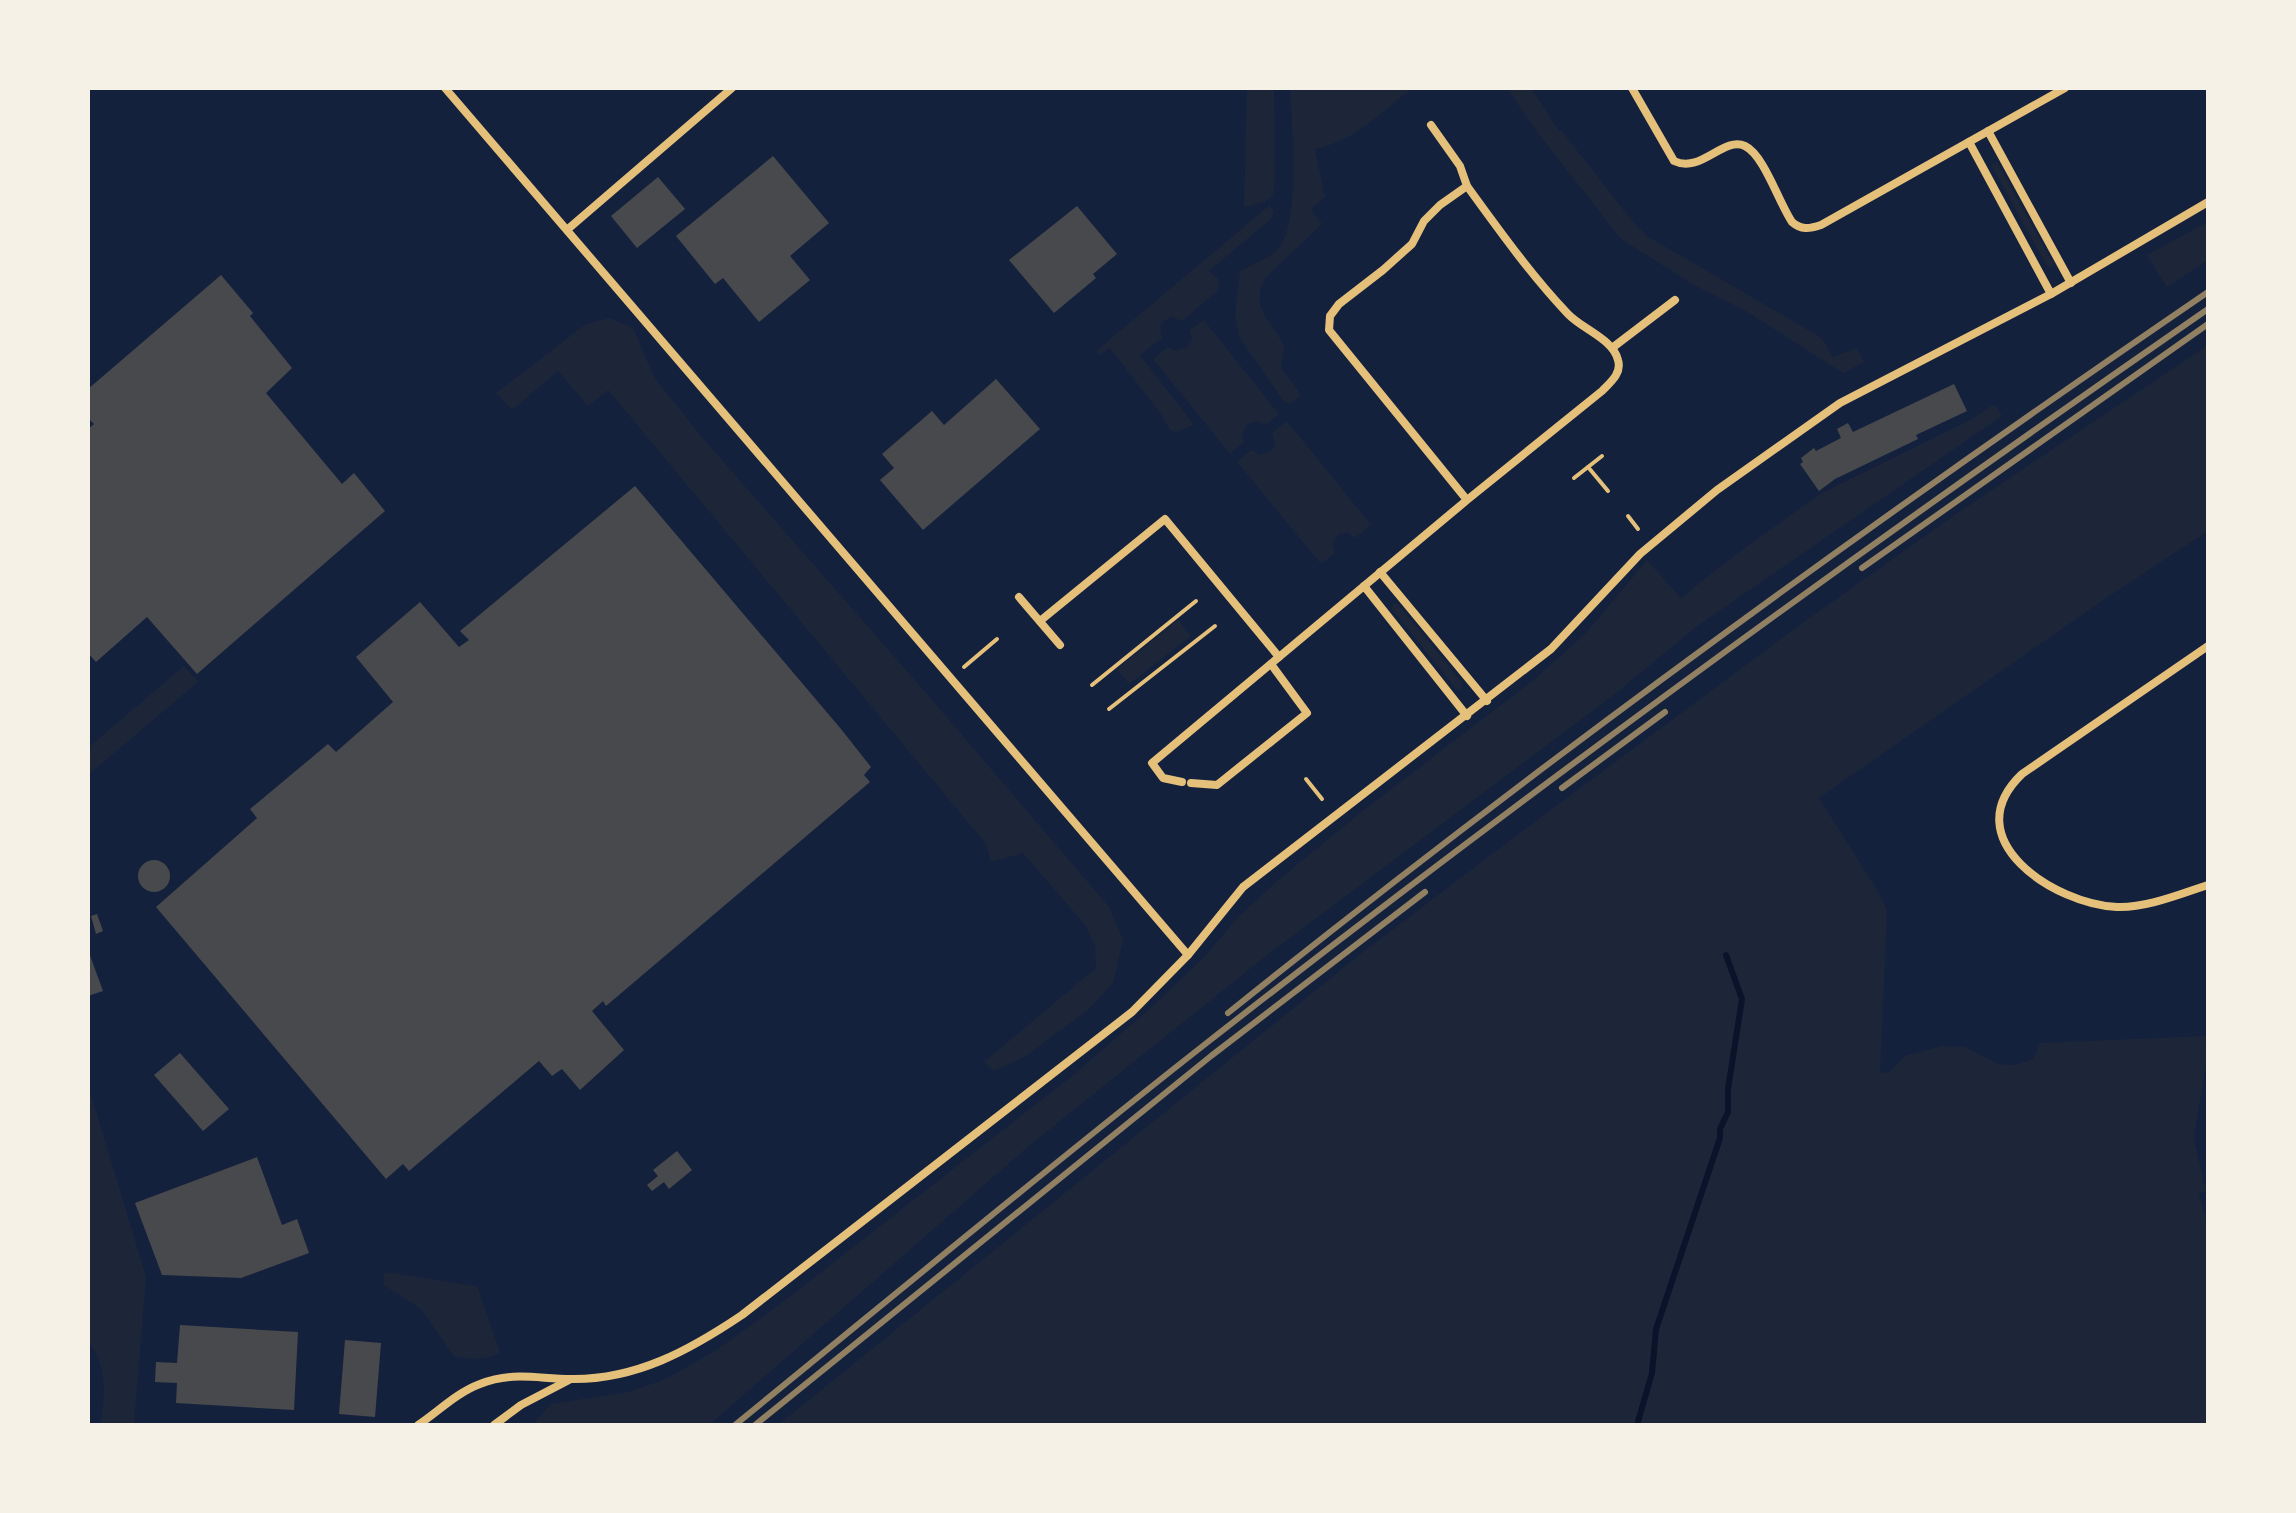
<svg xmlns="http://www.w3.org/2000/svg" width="2296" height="1513" font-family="Mulish,sans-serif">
  <rect width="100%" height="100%" fill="#14213d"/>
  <!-- green -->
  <g fill="#1d2539">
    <path d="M 1247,88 L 1274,88 L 1275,182 L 1273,195 L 1265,202 L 1244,207 Z"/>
    <path d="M 1290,88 L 1414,88 C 1378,112 1359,140 1315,149 L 1325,197 L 1311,209 L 1322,224 L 1267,276 C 1247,306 1271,319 1284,346 L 1281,368 L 1301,395 L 1290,404 L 1283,400 L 1239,337 L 1235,314 L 1240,272 C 1252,263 1268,260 1278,249 C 1301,222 1292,125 1290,88 Z"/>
    <path d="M 1507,88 L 1531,88 L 1559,131 L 1562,131 L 1633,222 L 1647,236 L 1815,334 L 1823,340 L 1833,357 L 1857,348 L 1864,362 L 1843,373 L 1746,311 L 1694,285 L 1621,239 L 1537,132 Z"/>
    <path d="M 1997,162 L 2054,265 L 2048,268 L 1991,165 Z"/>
    <path d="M 1270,205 L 1274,212 L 1271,219 L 1209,271 L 1218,279 L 1219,286 L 1216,292 L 1182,321 L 1172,317 L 1162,322 L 1160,327 L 1162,338 L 1140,355 L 1194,425 L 1175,432 L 1170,430 L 1160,413 L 1110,348 L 1100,355 L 1096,351 Z"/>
    <path d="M 2208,222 L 2208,260 L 2167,287 L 2147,255 Z"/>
    <path d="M 610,318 L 633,328 L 654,377 L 700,435 L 920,686 L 1110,908 L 1123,940 L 1113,983 L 1088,1010 L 1026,1056 L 994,1071 L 984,1062 L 1096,968 L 1095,947 L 1086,926 L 1023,853 L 991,862 L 986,844 L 608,390 L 588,406 L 558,371 L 512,410 L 496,393 L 586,324 Z"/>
    <path d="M 1204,320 L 1279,414 L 1266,425 L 1257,421 L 1247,424 L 1242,434 L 1244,442 L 1230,454 L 1153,359 L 1168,347 L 1175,351 L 1188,347 L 1192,339 L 1189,330 Z"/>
    <path d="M 2208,345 L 2208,531 L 2109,596 L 1819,798 L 1877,890 L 1887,910 L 1880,1073 L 1889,1072 L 1905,1056 L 1942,1046 L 1965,1047 L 1998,1064 L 2015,1065 L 2034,1059 L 2040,1043 L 2205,1036 L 2208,1052 L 2194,1139 L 2206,1191 L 2199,1194 L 2208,1227 L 2208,1425 L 778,1425 L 1363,952 L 1532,824 L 1801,624 L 1959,512 Z"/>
    <path d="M 1994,404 L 2002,416 L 1696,627 L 1616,693 L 1266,956 L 1030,1145 L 709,1425 L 532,1425 L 551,1404 L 628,1392 L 666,1379 L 718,1349 L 792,1295 L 1077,1072 L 1155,1004 L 1206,955 L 1239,916 L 1276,882 L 1360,813 L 1536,678 L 1586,633 L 1647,560 L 1681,598 L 1731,558 L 1820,494 L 1972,419 Z"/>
    <path d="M 1287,421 L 1371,525 L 1355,538 L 1348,533 L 1339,534 L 1332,543 L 1335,553 L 1321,564 L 1238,463 L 1239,460 L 1251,450 L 1261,455 L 1272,450 L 1275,444 L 1272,433 Z"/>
    <path d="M 1393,604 L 1398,604 L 1461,681 L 1463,685 L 1461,690 L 1456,689 L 1392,609 Z"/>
    <path d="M 1178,620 L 1191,636 L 1129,684 L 1117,669 Z"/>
    <path d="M 184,666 L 198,682 L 88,775 L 88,748 Z"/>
    <path d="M 88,1085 L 146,1277 L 134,1425 L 100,1425 C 105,1397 108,1364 88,1342 Z"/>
    <path d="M 384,1272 L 477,1286 L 500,1353 C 485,1361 470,1359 454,1356 L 421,1309 L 384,1285 Z"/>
  </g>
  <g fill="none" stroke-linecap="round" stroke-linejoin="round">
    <!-- stream -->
    <path stroke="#0b132b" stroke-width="6" d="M 1637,1425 L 1652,1373 L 1656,1329 L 1720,1138 L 1720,1129 L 1728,1112 L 1728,1089 L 1742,999 L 1726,955"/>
  </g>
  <!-- building -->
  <g fill="#48494c">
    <path d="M 773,156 L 829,223 L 790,256 L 810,280 L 759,322 L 723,278 L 715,284 L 676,236 Z"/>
    <path d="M 658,177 L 685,209 L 637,248 L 611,216 Z"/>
    <path d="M 1077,206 L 1117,254 L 1093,274 L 1096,278 L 1054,313 L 1009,260 Z"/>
    <path d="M 221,275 L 253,313 L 250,316 L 292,368 L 266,393 L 342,484 L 354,473 L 385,511 L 197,674 L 147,617 L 96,662 L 88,653 L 88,429 L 94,424 L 88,418 L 88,389 Z"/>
    <path d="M 996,379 L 1040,429 L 923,530 L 880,480 L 894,468 L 882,454 L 932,411 L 944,425 Z"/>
    <path d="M 1954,384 L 1967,411 L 1916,435 L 1918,439 L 1835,479 L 1819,491 L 1800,464 L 1803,462 L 1801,458 L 1814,448 L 1816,451 L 1841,438 L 1837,429 L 1848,423 L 1853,432 Z"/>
    <path d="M 635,486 L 841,729 L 871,767 L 864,775 L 870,782 L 606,1006 L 603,1001 L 592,1011 L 624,1050 L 580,1090 L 562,1069 L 552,1076 L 539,1061 L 409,1171 L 403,1164 L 386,1179 L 156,907 L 257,818 L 250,809 L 328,744 L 336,752 L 393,702 L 356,657 L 420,602 L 459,647 L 469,640 L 460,631 Z"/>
    <circle cx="154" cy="876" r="16"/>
    <path d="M 97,914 L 103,931 L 96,934 L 91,916 Z"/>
    <path d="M 88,950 L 103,991 L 88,996 Z"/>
    <path d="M 180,1053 L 229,1109 L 203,1131 L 154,1075 Z"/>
    <path d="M 677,1151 L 692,1170 L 669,1189 L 664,1182 L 652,1191 L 647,1185 L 658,1176 L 653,1170 Z"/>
    <path d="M 257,1157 L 282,1225 L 297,1219 L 309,1253 L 241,1278 L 162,1275 L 135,1203 Z"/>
    <path d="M 180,1325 L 298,1332 L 294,1410 L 176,1403 L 177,1383 L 155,1382 L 156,1362 L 177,1363 Z"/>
    <path d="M 345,1340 L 381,1343 L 375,1417 L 339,1414 Z"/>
  </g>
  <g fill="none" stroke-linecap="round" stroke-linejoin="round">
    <!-- path -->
    <g stroke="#e5c07b" stroke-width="4">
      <path d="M 1588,467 L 1608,491"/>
      <path d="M 1574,478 L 1602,456"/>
      <path d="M 1628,516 L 1638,529"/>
      <path d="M 964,667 L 997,639"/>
      <path d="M 1092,685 L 1196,601"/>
      <path d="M 1109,709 L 1215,626"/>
      <path d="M 1306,779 L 1322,799"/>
    </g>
    <!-- minor -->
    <g stroke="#e5c07b" stroke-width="8">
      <path d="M 445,88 L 1188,955"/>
      <path d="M 1632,88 L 1674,161 C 1701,174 1723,136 1745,146 C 1764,155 1779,203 1792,222 C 1801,230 1809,229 1821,225 L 2065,88"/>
      <path d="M 1431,125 L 1460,166 L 1467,186"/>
      <path d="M 1988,131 L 2071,283"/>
      <path d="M 1969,142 L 2051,294"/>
      <path d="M 568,229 L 732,88"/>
      <path d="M 1612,348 L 1675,300"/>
      <path d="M 1380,572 L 1487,701"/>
      <path d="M 1364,586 L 1467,716"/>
      <path d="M 1019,597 L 1060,645"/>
      <path d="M 1040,621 L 1165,519 L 1279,657 L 1467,500 L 1329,330 L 1330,316 L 1339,304 L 1383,270 L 1412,244 L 1424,221 L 1440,205 L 1467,186 C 1499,230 1531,275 1568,314 C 1582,329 1613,339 1618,360 C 1622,373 1611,382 1602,391 L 1467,500"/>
      <path d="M 2208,646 L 2022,774 C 1954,839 2054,904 2117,907 C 2147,908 2180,894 2208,885"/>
      <path d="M 1182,782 L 1163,778 L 1152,763 L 1279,657"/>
      <path d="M 1191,783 L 1217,785 L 1307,713 L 1271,664"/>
      <path d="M 418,1425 C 439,1411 456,1393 480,1384 C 513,1371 538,1379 571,1379 C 636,1380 690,1350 742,1315 L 1132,1012 L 1188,955 L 1243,887 L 1551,649 L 1640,554 L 1717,490 L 1840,403 L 2051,294 L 2208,202"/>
      <path d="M 494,1425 L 521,1405 L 569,1380"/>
    </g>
    <!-- rail -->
    <g stroke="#918062" stroke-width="6">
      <path d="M 1862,568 L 2208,324"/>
      <path d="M 1562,788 L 1665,712"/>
      <path d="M 1228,1013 C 1544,759 1873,521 2208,292"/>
      <path d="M 735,1425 C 891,1298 1046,1169 1204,1045 C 1531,789 1867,545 2208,309"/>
      <path d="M 755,1425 L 1211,1056 L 1425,892"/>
    </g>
  </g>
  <!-- border -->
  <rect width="2296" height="1513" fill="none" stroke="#f6f1e7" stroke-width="180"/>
</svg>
